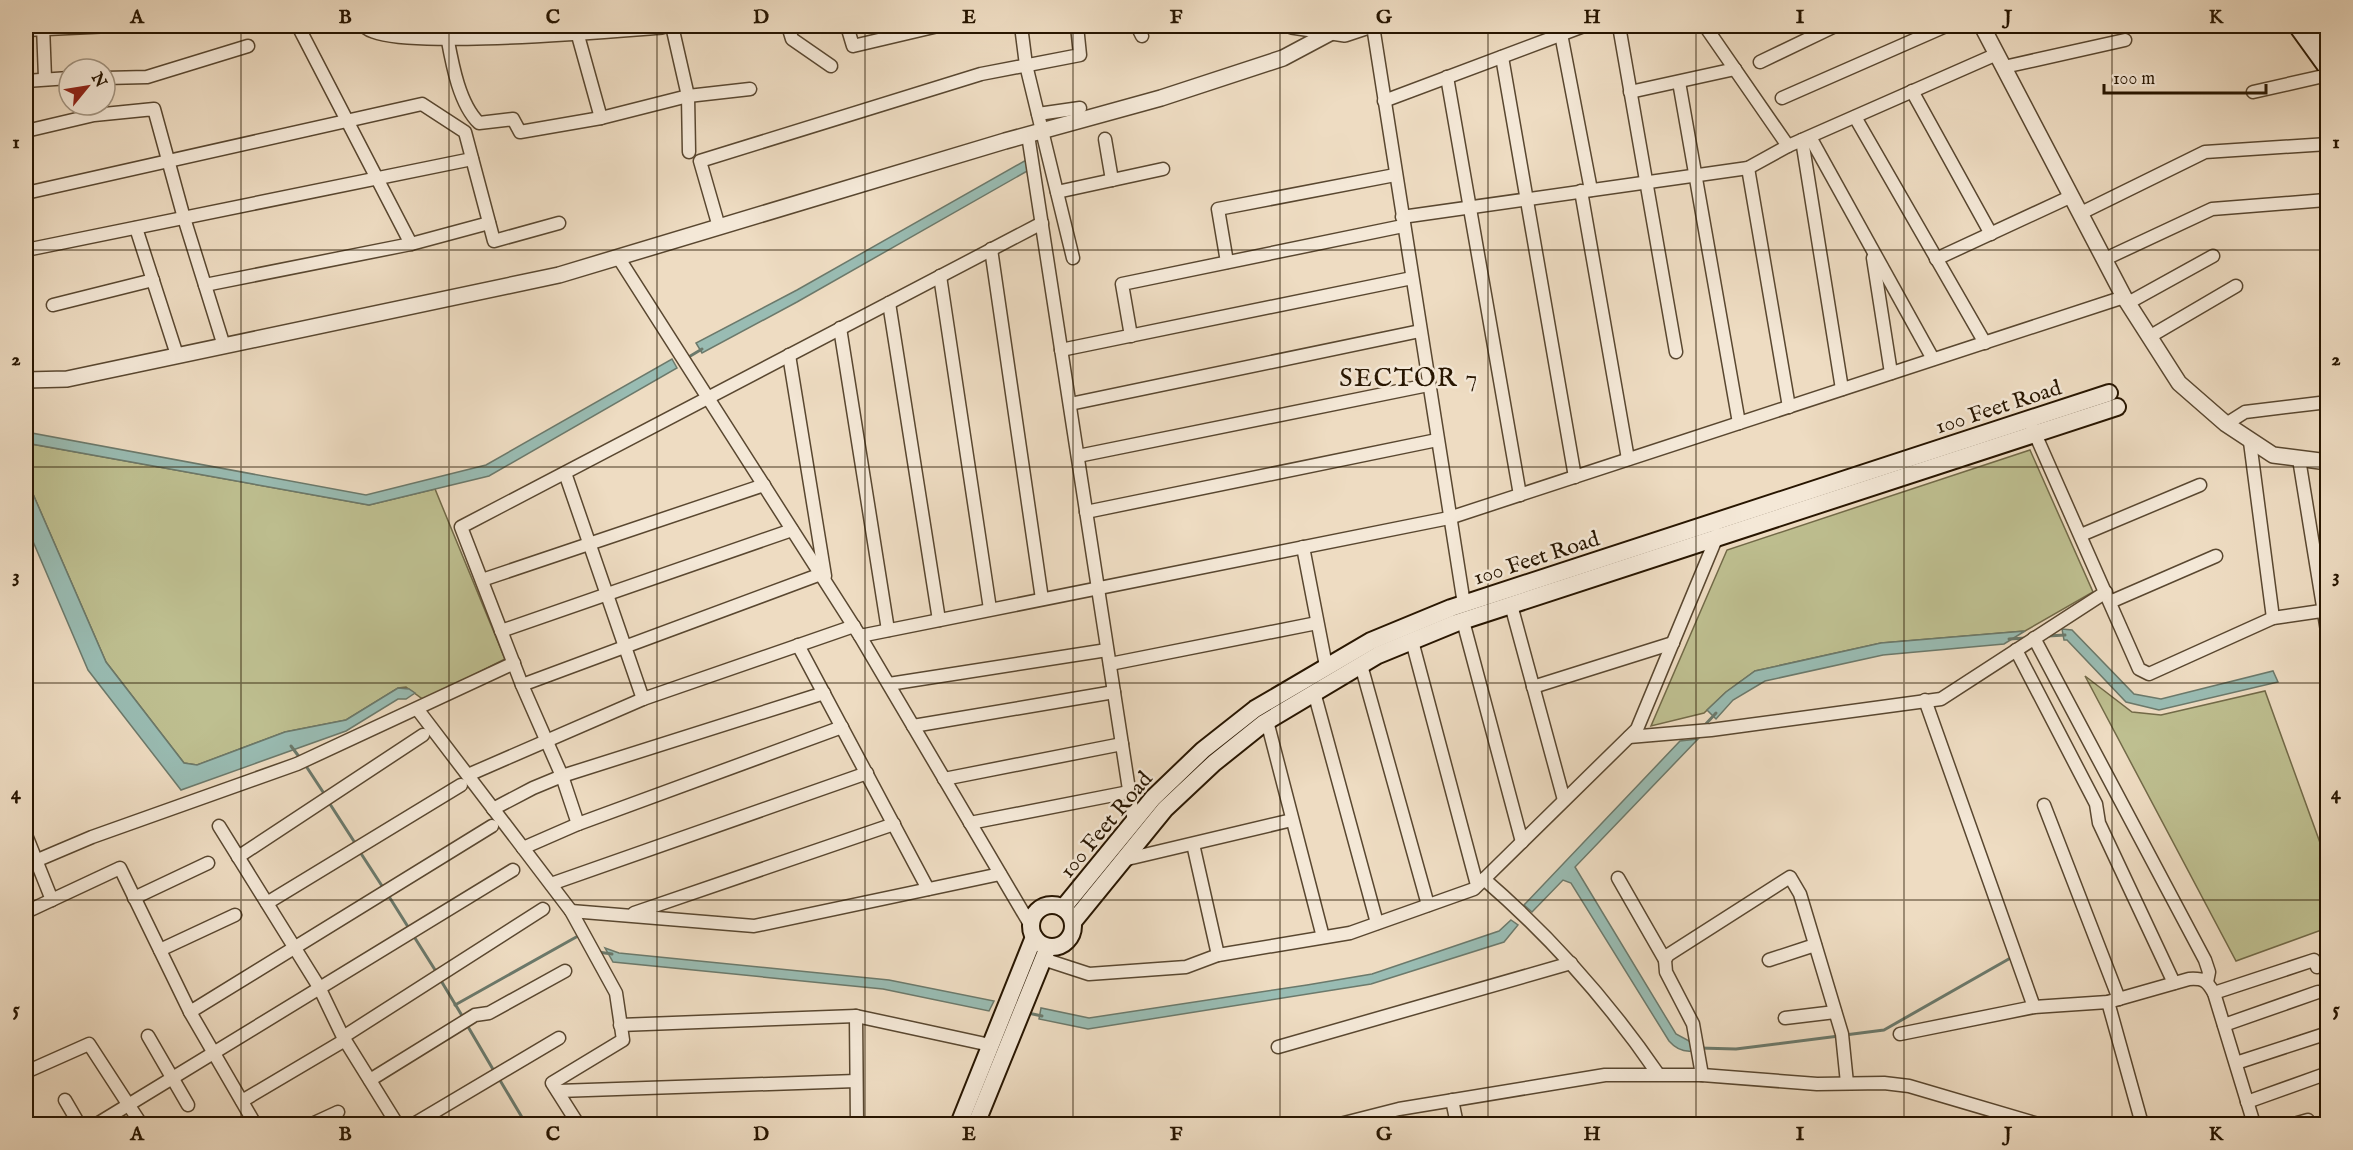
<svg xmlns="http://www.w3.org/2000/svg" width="2353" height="1150" font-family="'IM FELL English',serif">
  <rect width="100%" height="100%" fill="#eedcc2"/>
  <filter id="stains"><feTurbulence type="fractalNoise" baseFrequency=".00333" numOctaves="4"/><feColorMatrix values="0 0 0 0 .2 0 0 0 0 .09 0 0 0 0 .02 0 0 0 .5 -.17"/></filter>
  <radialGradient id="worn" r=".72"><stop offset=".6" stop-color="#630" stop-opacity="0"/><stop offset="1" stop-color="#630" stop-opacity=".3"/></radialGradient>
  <!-- green -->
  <g fill="#bebf90" stroke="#726a48" stroke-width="1.5">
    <path d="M 26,443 L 369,505 L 435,489 L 505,659 L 424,700 L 406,687 L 398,688 L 346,720 L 285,732 L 197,765 L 184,763 L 106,662 L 26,478 Z"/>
    <path d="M 2030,450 L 2093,592 L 2025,631 L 1881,643 L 1755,671 L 1726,692 L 1704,713 L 1651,726 L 1727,550 Z"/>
    <path d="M 2085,676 L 2132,712 L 2161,715 L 2265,691 L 2327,862 L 2327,928 L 2236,961 Z"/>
  </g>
  <!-- water -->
  <g fill="#99bcb3" stroke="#6b796b" stroke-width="1.5">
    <path d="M 1028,159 L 1029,170 L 797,302 L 702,353 L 696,343 L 797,290 Z"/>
    <path d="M 672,359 L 677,368 L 489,476 L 369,505 L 26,443 L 26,432 L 366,495 L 486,465 Z"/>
    <path d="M 26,478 L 106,662 L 184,763 L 197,765 L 285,732 L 346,720 L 398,688 L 409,689 L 415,693 L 406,699 L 398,699 L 346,731 L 181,790 L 88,670 L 26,525 Z"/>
    <path d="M 2062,629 L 2072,630 L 2134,694 L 2161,699 L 2273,671 L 2278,682 L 2159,710 L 2126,702 L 2067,640 L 2064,640 Z"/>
    <path d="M 2025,631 L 2004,644 L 1883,655 L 1765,681 L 1733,700 L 1716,719 L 1707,710 L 1726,692 L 1755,671 L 1881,643 Z"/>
    <path d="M 1698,739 L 1575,867 L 1676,1034 L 1691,1042 L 1692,1051 C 1682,1052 1675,1048 1669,1041 L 1571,883 L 1563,880 L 1532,912 L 1524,905 L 1680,741 Z"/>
    <path d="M 1511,920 L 1518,925 L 1504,942 L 1371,984 L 1088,1029 L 1039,1019 L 1041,1008 L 1089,1018 L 1307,985 L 1372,974 L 1499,931 Z"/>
    <path d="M 605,948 L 619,953 L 889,980 L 994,1001 L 989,1011 L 883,989 L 613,962 Z"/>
  </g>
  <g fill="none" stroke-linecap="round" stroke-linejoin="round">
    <!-- stream -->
    <g stroke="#6b796b" stroke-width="3">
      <path d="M 687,358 L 702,349"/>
      <path d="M 2048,636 L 2065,635"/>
      <path d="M 2009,639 L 2026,638"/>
      <path d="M 1704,726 L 1716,713"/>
      <path d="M 291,746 L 300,758"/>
      <path d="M 304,763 L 325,795"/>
      <path d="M 328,801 L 357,846"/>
      <path d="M 360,852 L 384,889"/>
      <path d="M 388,895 L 410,930"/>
      <path d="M 413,935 L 437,973"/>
      <path d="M 598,952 L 612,954"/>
      <path d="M 440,979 L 464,1019"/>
      <path d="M 455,1005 L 578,936 L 581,939"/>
      <path d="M 1028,1013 L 1042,1016"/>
      <path d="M 467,1025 L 494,1071"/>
      <path d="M 1845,1035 L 1884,1030 L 2014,956"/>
      <path d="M 1699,1048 L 1736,1049 L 1839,1036"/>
      <path d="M 498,1077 L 526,1124"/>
    </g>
    <defs>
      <g id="minor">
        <path d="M 43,26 L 45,78"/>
        <path d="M 298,26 L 411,244"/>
        <path d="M 672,26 L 688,96 L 689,152"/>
        <path d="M 788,26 L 792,39 L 831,66"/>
        <path d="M 847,26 L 853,46 L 938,26"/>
        <path d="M 1021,26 L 1026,65 L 1073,258"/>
        <path d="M 1137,26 L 1142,36"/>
        <path d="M 1373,26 L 1464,604"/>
        <path d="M 1619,26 L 1676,352"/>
        <path d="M 1705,26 L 1788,146"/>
        <path d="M 26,30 L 111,26"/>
        <path d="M 577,32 L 601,118"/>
        <path d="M 1561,34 L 1591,190"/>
        <path d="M 447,36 C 452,63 459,104 479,123 L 513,119 L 520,132 L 601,118 L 688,96 L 750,89"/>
        <path d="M 1502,57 L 1575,477"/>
        <path d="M 1760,62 L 1835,26"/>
        <path d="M 2004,67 L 2125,40"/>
        <path d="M 1447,77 L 1520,495"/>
        <path d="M 105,78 L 147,77 L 248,46"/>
        <path d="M 26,81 L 69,78"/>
        <path d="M 1679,82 L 1739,423"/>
        <path d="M 1912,91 L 1991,234"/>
        <path d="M 1630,92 L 1735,69"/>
        <path d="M 2253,92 L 2328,75"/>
        <path d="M 1782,98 L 1946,26"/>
        <path d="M 1384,101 L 1584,26"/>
        <path d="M 1038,114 L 1080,108"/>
        <path d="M 1855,117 L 1985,343"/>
        <path d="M 26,131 L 94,115 L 154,109 L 184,218 L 224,346"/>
        <path d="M 1028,135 L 1134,822"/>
        <path d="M 1810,137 L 1933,359"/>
        <path d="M 1105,139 L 1112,180"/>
        <path d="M 1802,140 L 1842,389"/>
        <path d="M 1748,168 L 1789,407"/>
        <path d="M 1581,191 L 1628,459"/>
        <path d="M 1057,192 L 1163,169"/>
        <path d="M 26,193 L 422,104 L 465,132 L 494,241 L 559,223"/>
        <path d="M 2081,213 L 2205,152 L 2328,144"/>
        <path d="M 1402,217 L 1748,168 L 1788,146 L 1997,54"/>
        <path d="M 719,227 L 700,161 L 981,74 L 1080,55 L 1077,26"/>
        <path d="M 136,228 L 177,355"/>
        <path d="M 991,249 L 1042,599"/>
        <path d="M 26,250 L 472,159"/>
        <path d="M 618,257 L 860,636 L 1031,926"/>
        <path d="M 1873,258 L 1891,373"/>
        <path d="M 1936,259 L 2072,196"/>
        <path d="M 2105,259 L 2212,209 L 2326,200"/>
        <path d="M 1227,262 L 1218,209 L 1395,175"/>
        <path d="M 940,276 L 990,609"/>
        <path d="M 205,285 L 411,244 L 489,223"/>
        <path d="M 889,303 L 939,620"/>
        <path d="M 2128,303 L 2213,256"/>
        <path d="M 53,305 L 153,280"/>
        <path d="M 840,328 L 888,630"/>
        <path d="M 1131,336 L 1122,284 L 1403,226"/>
        <path d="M 2149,337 L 2236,286"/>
        <path d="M 1061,350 L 1412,278"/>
        <path d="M 789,355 L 825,576"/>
        <path d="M 1070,404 L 1420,331"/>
        <path d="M 2226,424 L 2245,412 L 2328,402"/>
        <path d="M 2032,427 L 2139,669 L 2149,674 L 2273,618 L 2328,610"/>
        <path d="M 2250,442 L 2273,618"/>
        <path d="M 1078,456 L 1428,385"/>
        <path d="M 2299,459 L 2328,637"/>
        <path d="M 565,473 L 643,699"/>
        <path d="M 1086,512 L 1437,440"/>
        <path d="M 2081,535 L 2200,485"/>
        <path d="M 1303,547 L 1326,666"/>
        <path d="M 482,580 L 764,485"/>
        <path d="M 2110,602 L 2216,556"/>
        <path d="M 1511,605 L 1564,800"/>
        <path d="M 1463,621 L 1522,842"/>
        <path d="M 501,631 L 792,530"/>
        <path d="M 860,636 L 1449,518 L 2124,297"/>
        <path d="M 2034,638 L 2205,960 L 2209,972 L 2207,982"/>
        <path d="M 1412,641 L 1477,885"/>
        <path d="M 798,645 L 928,889"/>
        <path d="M 2016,650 L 2096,804 L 2099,823 L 2174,983"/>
        <path d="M 1110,664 L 1317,623"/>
        <path d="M 1361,665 L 1428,905"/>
        <path d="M 889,684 L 1107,650"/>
        <path d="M 522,685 L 821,574"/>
        <path d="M 1533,687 L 1673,643"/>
        <path d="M 1314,692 L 1377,923"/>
        <path d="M 1925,700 L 2034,1007"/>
        <path d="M 418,710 L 571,911 L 616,993 L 623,1040 L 552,1083 L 578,1124"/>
        <path d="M 1267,721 L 1323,937"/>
        <path d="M 913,726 L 1114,692"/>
        <path d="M 1629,737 L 1711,730 L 1941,699 L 2106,592"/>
        <path d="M 468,775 L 643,699 L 854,626"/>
        <path d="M 944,779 L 1122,744"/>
        <path d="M 2044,805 L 2119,999"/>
        <path d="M 493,809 L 533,788 L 562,776 L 824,693"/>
        <path d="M 970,823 L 1129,792"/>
        <path d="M 578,824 L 562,776 L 522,685 L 461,527 L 1042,223"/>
        <path d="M 219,826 L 319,987 L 343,1037 L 397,1124"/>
        <path d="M 26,835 L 52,900"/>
        <path d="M 1193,844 L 1218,955"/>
        <path d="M 523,848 L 578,824 L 842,727"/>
        <path d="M 238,857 L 423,735"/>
        <path d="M 1123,860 L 1292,820"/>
        <path d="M 26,865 L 92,837 L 297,764 L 514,663"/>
        <path d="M 1618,878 L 1665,960"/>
        <path d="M 1484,879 C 1551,937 1608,1001 1658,1074"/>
        <path d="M 551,884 L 867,773"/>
        <path d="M 134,898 L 208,863"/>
        <path d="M 267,903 L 461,785"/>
        <path d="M 571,911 L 754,926 L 1000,874"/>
        <path d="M 26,912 L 120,868 L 190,1012 L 492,826"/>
        <path d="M 634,913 L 894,824"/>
        <path d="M 160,950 L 235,915"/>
        <path d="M 1043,959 L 1089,974 L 1186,967 L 1218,955 L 1350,933 L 1474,889 L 1637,729 L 1718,534"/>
        <path d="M 1769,960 L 1815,945"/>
        <path d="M 2108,1002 L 2142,1124"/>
        <path d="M 190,1012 L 255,1124"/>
        <path d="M 856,1016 L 857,1124"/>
        <path d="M 1785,1018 L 1835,1012"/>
        <path d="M 620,1025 L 856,1016 L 990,1045"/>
        <path d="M 2224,1025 L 2318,992"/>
        <path d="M 1900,1034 L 2034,1007 L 2108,1002 L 2189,979 C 2204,978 2207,981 2214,993"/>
        <path d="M 148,1036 L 188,1105"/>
        <path d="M 343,1037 L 543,909"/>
        <path d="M 1278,1047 L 1571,963"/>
        <path d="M 2236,1063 L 2328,1033"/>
        <path d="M 26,1072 L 89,1044 L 141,1124"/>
        <path d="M 1702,1075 L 1693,1024 L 1666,972 L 1665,960 L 1668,955 L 1790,877 L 1800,894 L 1842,1034 L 1847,1083"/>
        <path d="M 370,1080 L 475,1015 L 489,1013 L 565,971"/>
        <path d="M 558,1091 L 856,1081"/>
        <path d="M 65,1100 L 79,1124"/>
        <path d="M 1452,1100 L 1457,1124"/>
        <path d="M 242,1101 L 345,1040"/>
        <path d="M 2247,1102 L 2328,1073"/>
        <path d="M 97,1124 L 513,870"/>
        <path d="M 312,1124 L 338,1112"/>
        <path d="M 414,1124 L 559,1038"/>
        <path d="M 1340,1124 L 1399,1109 L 1605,1075 L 1702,1075 L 1817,1084 L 1884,1083 L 1909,1086 L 2038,1124"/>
        <path d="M 2254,1124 L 2214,993 L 2314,960 L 2317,967 L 2328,964"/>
        <path d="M 2294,1124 L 2308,1120"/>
      </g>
      <g id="tertiary">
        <path d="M 366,26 C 388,50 619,29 662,26"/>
        <path d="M 1292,26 L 1345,34 L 1369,26"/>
        <path d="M 1982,26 L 2124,297 L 2179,383 L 2226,424 L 2273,455 L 2328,462"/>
        <path d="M 2328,176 L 2328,207"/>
        <path d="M 26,380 L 67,379 L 559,275 L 1005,141 L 1161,98 L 1283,58 L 1330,33"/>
      </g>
      <g id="secondary">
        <path d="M 2297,26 L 2328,69"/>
        <path d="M 2315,26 L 2328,43"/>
        <circle cx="1052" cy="926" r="21"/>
        <path d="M 1063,908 L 1153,798 L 1203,750 L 1255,709 L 1371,641 L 1451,608 L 2109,393"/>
        <path d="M 1073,922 L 1165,809 L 1214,763 L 1264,723 L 1378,655 L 1456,623 L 2117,407"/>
        <path d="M 959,1124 L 1034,937"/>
        <path d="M 976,1124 L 1048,947"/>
      </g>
    </defs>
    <!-- minor casing -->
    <use href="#minor" stroke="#594730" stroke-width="15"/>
    <!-- tertiary casing -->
    <use href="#tertiary" stroke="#594730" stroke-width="18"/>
    <!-- secondary casing -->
    <use href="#secondary" stroke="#271500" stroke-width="20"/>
    <!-- minor -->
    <use href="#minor" stroke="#f4e8d7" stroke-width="12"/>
    <!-- tertiary -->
    <use href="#tertiary" stroke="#f4e8d7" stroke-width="15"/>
    <!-- secondary -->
    <use href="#secondary" stroke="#f4e8d7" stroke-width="16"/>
  </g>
  <!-- grid -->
  <path fill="none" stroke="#271500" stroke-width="1.5" stroke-opacity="0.55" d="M 241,26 L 241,1124M 449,26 L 449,1124M 657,26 L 657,1124M 865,26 L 865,1124M 1073,26 L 1073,1124M 1280,26 L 1280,1124M 1488,26 L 1488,1124M 1696,26 L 1696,1124M 1904,26 L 1904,1124M 2112,26 L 2112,1124M 26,250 L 2328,250M 26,467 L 2328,467M 26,683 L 2328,683M 26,900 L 2328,900"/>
  <g text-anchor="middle" stroke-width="5" stroke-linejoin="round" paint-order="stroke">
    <!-- street labels -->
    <g font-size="22" fill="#271500" stroke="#f4e8d7">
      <text transform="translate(1998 406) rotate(-18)" y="8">100 Feet Road</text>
      <text transform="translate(1536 557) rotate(-18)" y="8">100 Feet Road</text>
      <text transform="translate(1105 824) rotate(-50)" y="8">100 Feet Road</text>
    </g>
    <!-- quarter labels -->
    <g font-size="26" letter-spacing="1.5" fill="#271500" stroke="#f4e8d7">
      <text x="1409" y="386">SECTOR 7</text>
    </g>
  </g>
  <!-- margin -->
  <rect width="2353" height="1150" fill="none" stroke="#eedcc2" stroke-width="66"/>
  <!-- north arrow -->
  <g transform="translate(87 87) rotate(60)"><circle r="28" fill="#f4e8d7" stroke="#a29481" stroke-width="1.5"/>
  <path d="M0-4.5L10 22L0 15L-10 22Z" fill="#8f2418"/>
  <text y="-9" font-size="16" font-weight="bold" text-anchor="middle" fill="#271500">N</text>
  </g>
  <!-- scale -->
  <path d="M2104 84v9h162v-9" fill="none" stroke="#271500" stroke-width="3"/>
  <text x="2113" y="84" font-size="18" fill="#271500" stroke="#f4e8d7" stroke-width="4.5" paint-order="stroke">100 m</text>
  <rect x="33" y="33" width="2287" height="1084" fill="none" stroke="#271500" stroke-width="2"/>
  <g font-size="20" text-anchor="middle" font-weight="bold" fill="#271500">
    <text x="137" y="23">A</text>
    <text x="345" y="23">B</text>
    <text x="553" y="23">C</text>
    <text x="761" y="23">D</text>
    <text x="969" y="23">E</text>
    <text x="1176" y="23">F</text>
    <text x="1384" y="23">G</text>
    <text x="1592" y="23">H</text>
    <text x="1800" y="23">I</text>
    <text x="2008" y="23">J</text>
    <text x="2216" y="23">K</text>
    <text x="16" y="148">1</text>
    <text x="2336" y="148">1</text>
    <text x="16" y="365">2</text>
    <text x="2336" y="365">2</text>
    <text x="16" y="582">3</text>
    <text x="2336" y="582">3</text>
    <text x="16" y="799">4</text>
    <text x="2336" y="799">4</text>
    <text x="16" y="1015">5</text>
    <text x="2336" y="1015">5</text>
    <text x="137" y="1140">A</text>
    <text x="345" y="1140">B</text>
    <text x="553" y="1140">C</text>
    <text x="761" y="1140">D</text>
    <text x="969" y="1140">E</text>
    <text x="1176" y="1140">F</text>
    <text x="1384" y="1140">G</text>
    <text x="1592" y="1140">H</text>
    <text x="1800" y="1140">I</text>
    <text x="2008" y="1140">J</text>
    <text x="2216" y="1140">K</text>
  </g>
  <rect width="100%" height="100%" filter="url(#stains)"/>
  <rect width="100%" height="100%" fill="url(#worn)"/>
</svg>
